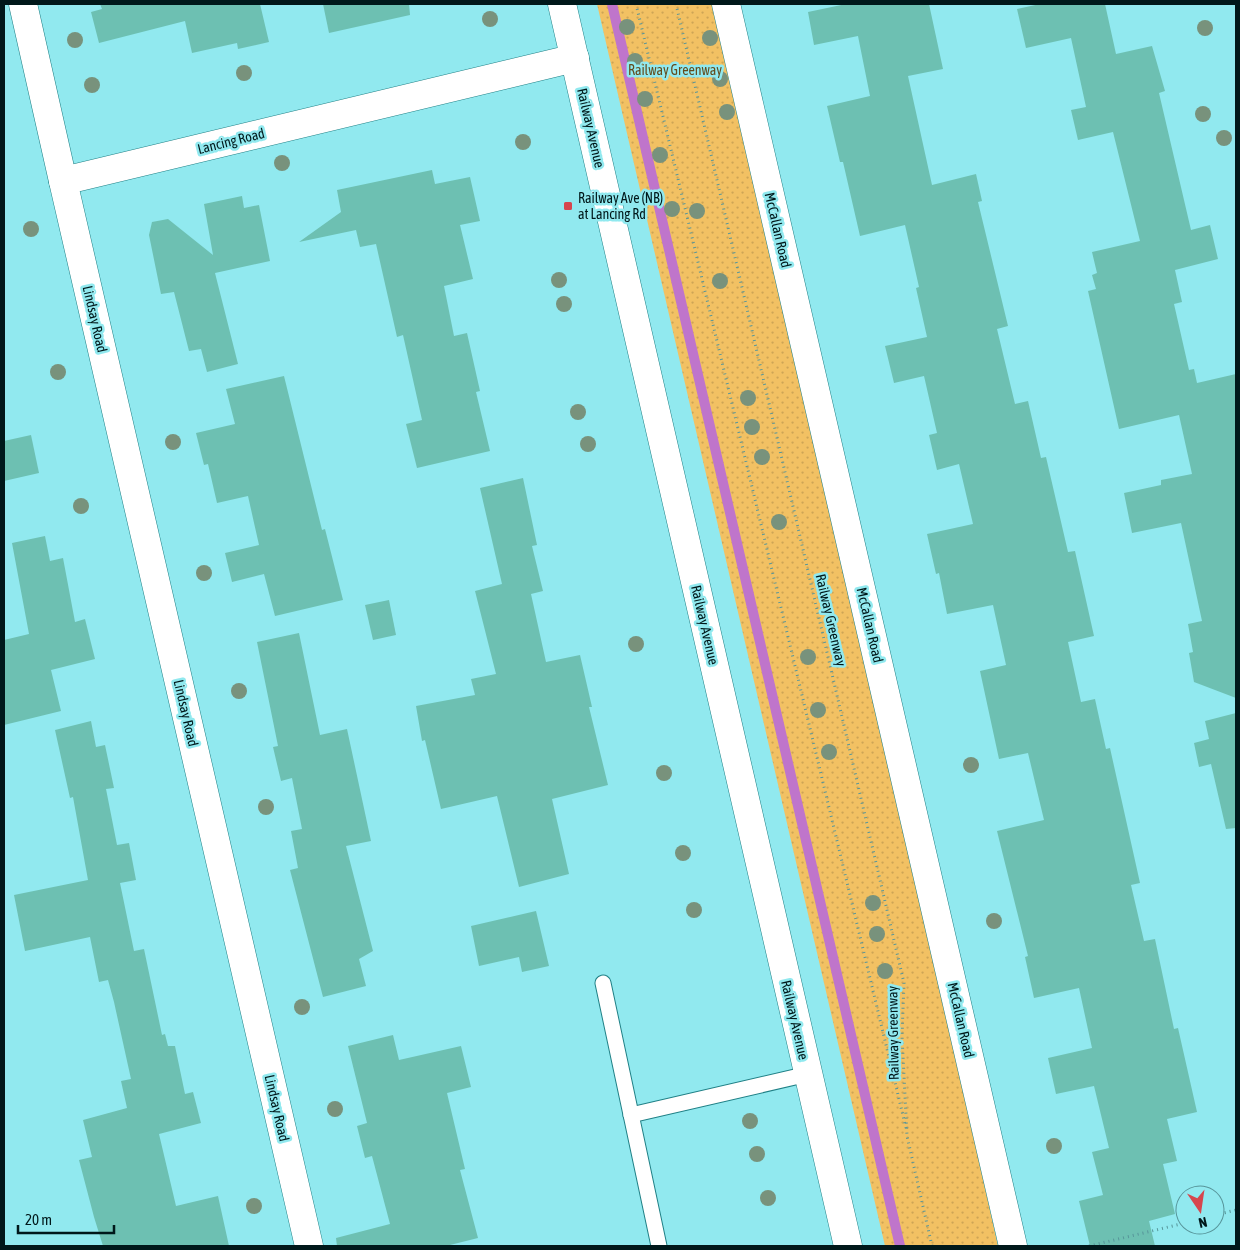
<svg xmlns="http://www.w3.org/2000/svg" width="1240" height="1250" font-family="'Asap Condensed',sans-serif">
  <defs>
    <pattern id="park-dots" width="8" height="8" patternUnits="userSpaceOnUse" patternTransform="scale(1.25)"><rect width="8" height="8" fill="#f2c163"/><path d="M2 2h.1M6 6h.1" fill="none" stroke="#cea555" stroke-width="1.8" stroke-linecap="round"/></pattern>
  </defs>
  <rect width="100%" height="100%" fill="#91e9ef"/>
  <!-- park -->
  <path fill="url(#park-dots)" d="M 597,4 L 722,4 L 998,1246 L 885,1246 Z"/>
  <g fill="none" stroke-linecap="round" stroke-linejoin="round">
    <!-- stream -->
    <path stroke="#bf75cb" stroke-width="10" d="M 612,4 L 900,1246"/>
  </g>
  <!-- building -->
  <g fill="#6dc0b2">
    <path d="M 100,4 L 260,4 L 269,42 L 238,49 L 237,43 L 192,53 L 185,21 L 99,43 L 91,12 L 102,9 Z"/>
    <path d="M 323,4 L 409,4 L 410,15 L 329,33 Z"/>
    <path d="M 846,4 L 929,4 L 943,69 L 908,76 L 932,185 L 976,174 L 982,201 L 978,202 L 1008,326 L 997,329 L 1015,404 L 1028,401 L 1041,458 L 1046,457 L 1068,552 L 1075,551 L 1094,636 L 1068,642 L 1081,702 L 1095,699 L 1106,749 L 1110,748 L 1140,883 L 1131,885 L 1144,941 L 1155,939 L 1174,1029 L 1178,1028 L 1197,1112 L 1167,1119 L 1177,1161 L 1163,1164 L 1175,1214 L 1149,1221 L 1155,1246 L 1090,1246 L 1079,1201 L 1103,1195 L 1092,1152 L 1109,1148 L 1094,1086 L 1056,1094 L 1048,1058 L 1092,1048 L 1079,988 L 1034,998 L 1025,957 L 1028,956 L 997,831 L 1044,820 L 1028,753 L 999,759 L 980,671 L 1006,665 L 993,605 L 947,614 L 939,573 L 936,574 L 927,534 L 973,524 L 959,464 L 937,470 L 929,435 L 937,433 L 924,376 L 894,383 L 885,346 L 927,337 L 916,288 L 919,287 L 905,225 L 860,236 L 843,162 L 840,162 L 827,106 L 870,96 L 858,36 L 814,45 L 808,12 Z"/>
    <path d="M 1040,4 L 1105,4 L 1116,54 L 1152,46 L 1165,91 L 1159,93 L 1191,230 L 1210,225 L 1218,259 L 1175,270 L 1182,302 L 1174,304 L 1189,370 L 1194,369 L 1197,383 L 1236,374 L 1236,698 L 1194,682 L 1189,653 L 1193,652 L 1188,624 L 1202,621 L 1181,523 L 1132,533 L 1124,493 L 1161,485 L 1161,480 L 1192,474 L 1179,415 L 1119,429 L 1088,291 L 1096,289 L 1092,275 L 1097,273 L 1092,252 L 1140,241 L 1113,132 L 1078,140 L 1071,110 L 1086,107 L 1071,38 L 1026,48 L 1017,9 Z"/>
    <path d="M 432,170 L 435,184 L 470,177 L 480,221 L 460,225 L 473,279 L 444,286 L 454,336 L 467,333 L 480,391 L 476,392 L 490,451 L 417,468 L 406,424 L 422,420 L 403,335 L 397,337 L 376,244 L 360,247 L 356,230 L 299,242 L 341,212 L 337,190 Z"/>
    <path d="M 242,196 L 244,208 L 259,205 L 270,261 L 215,273 L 238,364 L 207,372 L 201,349 L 189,351 L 174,292 L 161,294 L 149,235 L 152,222 L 168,219 L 213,255 L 204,204 Z"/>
    <path d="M 284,376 L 322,530 L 325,529 L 343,600 L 275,616 L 264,574 L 232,582 L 225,553 L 259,545 L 248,496 L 217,503 L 208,464 L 204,465 L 196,433 L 235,424 L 226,389 Z"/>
    <path d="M 31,435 L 39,473 L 4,481 L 4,441 Z"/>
    <path d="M 523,478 L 537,545 L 532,546 L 543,591 L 531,594 L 546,662 L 580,655 L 592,707 L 589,707 L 608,785 L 552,799 L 569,874 L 519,887 L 497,796 L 441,809 L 425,740 L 422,741 L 416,706 L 475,695 L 471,679 L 496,674 L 475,591 L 502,584 L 480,488 Z"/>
    <path d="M 45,536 L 50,561 L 63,558 L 75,622 L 85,619 L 95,659 L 51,670 L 61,711 L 4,725 L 4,640 L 29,634 L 12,543 Z"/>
    <path d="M 389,600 L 396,635 L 373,640 L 365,605 Z"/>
    <path d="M 299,633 L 320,735 L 347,729 L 371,841 L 346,846 L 373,951 L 359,959 L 366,986 L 323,997 L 290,870 L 298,868 L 291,831 L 302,829 L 292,778 L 281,781 L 273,747 L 278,746 L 257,642 Z"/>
    <path d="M 1236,713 L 1236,828 L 1226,829 L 1211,764 L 1199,767 L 1194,743 L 1209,739 L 1205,721 Z"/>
    <path d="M 91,721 L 96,747 L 105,745 L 114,788 L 106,789 L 117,845 L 129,843 L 136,880 L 120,883 L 134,951 L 144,949 L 162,1035 L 165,1034 L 168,1046 L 175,1046 L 185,1094 L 193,1092 L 201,1123 L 159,1134 L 176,1206 L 218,1196 L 229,1246 L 103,1246 L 94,1217 L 79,1160 L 92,1157 L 83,1120 L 127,1108 L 121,1081 L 131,1079 L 114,1002 L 108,980 L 99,982 L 90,937 L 25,951 L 14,895 L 88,880 L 73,797 L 70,798 L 55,730 Z"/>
    <path d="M 536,911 L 549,966 L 522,972 L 519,957 L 479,966 L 471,926 Z"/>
    <path d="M 393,1035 L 399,1060 L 461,1046 L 471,1087 L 447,1093 L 465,1169 L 460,1170 L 478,1238 L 446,1246 L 337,1246 L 336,1238 L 390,1224 L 372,1156 L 365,1158 L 357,1126 L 367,1123 L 348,1046 Z"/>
  </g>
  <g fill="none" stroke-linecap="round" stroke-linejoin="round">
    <defs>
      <g id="lane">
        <path d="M 603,983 L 659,1246"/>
        <path d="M 631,1115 L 808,1074"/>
      </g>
      <g id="street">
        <path d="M 23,4 L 63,181 L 575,58"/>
        <path d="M 726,4 L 1013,1246"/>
        <path d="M 63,181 L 309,1246"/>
      </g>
      <path id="secondary" d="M 562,4 L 848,1246"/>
    </defs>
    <!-- lane casing -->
    <use href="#lane" stroke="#208086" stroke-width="17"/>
    <!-- street casing -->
    <use href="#street" stroke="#208086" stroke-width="29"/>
    <!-- secondary casing -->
    <use href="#secondary" stroke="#208086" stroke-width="29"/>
    <!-- path -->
    <g stroke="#57969a" stroke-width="3" stroke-dasharray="1 4" stroke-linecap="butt">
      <path d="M 636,4 L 906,1128"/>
      <path d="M 676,4 L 904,983 L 902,1036 L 907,1136 L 932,1246"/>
      <path d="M 1215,1215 L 1236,1210"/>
      <path d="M 1089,1246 L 1185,1223"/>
    </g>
    <!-- lane -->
    <use href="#lane" stroke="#fff" stroke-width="15"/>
    <!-- street -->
    <use href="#street" stroke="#fff" stroke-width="28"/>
    <!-- secondary -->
    <use href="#secondary" stroke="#fff" stroke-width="28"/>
  </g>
  <!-- trees -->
  <g fill="#78927c">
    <circle cx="490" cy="19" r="8"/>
    <circle cx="627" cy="27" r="8"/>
    <circle cx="1205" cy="28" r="8"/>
    <circle cx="710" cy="38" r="8"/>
    <circle cx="75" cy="40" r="8"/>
    <circle cx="635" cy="61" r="8"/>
    <circle cx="244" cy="73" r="8"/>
    <circle cx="720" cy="79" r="8"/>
    <circle cx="92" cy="85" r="8"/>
    <circle cx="645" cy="99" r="8"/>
    <circle cx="727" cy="112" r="8"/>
    <circle cx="1203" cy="114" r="8"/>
    <circle cx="1224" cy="138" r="8"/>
    <circle cx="523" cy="142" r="8"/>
    <circle cx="660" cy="155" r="8"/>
    <circle cx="282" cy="163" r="8"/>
    <circle cx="672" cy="209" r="8"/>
    <circle cx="697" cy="211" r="8"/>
    <circle cx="31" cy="229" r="8"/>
    <circle cx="559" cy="280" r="8"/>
    <circle cx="720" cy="281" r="8"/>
    <circle cx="564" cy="304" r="8"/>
    <circle cx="58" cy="372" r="8"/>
    <circle cx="748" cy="398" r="8"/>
    <circle cx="578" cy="412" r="8"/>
    <circle cx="752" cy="427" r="8"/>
    <circle cx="173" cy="442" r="8"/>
    <circle cx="588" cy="444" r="8"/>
    <circle cx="762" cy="457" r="8"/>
    <circle cx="81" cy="506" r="8"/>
    <circle cx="779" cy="522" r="8"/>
    <circle cx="204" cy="573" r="8"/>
    <circle cx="636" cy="644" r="8"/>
    <circle cx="808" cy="657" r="8"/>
    <circle cx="239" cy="691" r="8"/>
    <circle cx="818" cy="710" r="8"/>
    <circle cx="829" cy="752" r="8"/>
    <circle cx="971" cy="765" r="8"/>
    <circle cx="664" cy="773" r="8"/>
    <circle cx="266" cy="807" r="8"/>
    <circle cx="683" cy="853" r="8"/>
    <circle cx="873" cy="903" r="8"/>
    <circle cx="694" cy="910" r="8"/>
    <circle cx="994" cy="921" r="8"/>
    <circle cx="877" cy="934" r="8"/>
    <circle cx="885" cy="971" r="8"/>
    <circle cx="302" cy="1007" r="8"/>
    <circle cx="335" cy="1109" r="8"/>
    <circle cx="750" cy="1121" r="8"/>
    <circle cx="1054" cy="1146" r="8"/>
    <circle cx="757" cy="1154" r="8"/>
    <circle cx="768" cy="1198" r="8"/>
    <circle cx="254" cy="1206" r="8"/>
  </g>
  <!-- markers -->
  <rect fill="#d6464d" stroke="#91e9ef" stroke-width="2" x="563" y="201" width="10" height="10" rx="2.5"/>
  <g text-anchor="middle" stroke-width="5" stroke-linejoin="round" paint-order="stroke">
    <!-- park labels -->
    <g font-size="14" fill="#634b1d" stroke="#91e9ef">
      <text x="675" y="75">Railway Greenway</text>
    </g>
    <!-- street labels -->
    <g font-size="14" fill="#00181a" stroke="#91e9ef">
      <text transform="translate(591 128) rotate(77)" y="5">Railway Avenue</text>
      <text transform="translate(231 141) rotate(-14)" y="5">Lancing Road</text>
      <text transform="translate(778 230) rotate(77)" y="5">McCallan Road</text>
      <text transform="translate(95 319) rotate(77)" y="5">Lindsay Road</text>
      <text transform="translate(831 620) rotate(77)" y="5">Railway Greenway</text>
      <text transform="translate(705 625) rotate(77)" y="5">Railway Avenue</text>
      <text transform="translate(870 625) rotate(77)" y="5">McCallan Road</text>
      <text transform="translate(186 713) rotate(77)" y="5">Lindsay Road</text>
      <text transform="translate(795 1020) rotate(77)" y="5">Railway Avenue</text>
      <text transform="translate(961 1020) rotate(77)" y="5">McCallan Road</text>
      <text transform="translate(893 1033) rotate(-91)" y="5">Railway Greenway</text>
      <text transform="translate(277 1108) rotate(77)" y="5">Lindsay Road</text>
    </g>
    <!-- poi labels -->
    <g font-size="14" fill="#00181a" stroke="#91e9ef" text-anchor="start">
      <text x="578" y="203">Railway Ave (NB)<tspan x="578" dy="16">at Lancing Rd</tspan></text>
    </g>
  </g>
  <!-- border -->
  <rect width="1240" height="1250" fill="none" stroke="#00181a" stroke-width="10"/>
  <!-- north arrow -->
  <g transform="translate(1200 1210) rotate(167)"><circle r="24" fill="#91e9ef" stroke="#57959a"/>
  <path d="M0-4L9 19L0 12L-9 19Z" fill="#d6464d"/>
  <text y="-8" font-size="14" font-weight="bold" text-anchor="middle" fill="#00181a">N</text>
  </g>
  <!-- scale -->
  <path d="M18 1225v8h96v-8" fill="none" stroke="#00181a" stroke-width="2.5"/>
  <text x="25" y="1225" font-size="15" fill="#00181a" stroke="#91e9ef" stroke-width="4" paint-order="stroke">20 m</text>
</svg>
